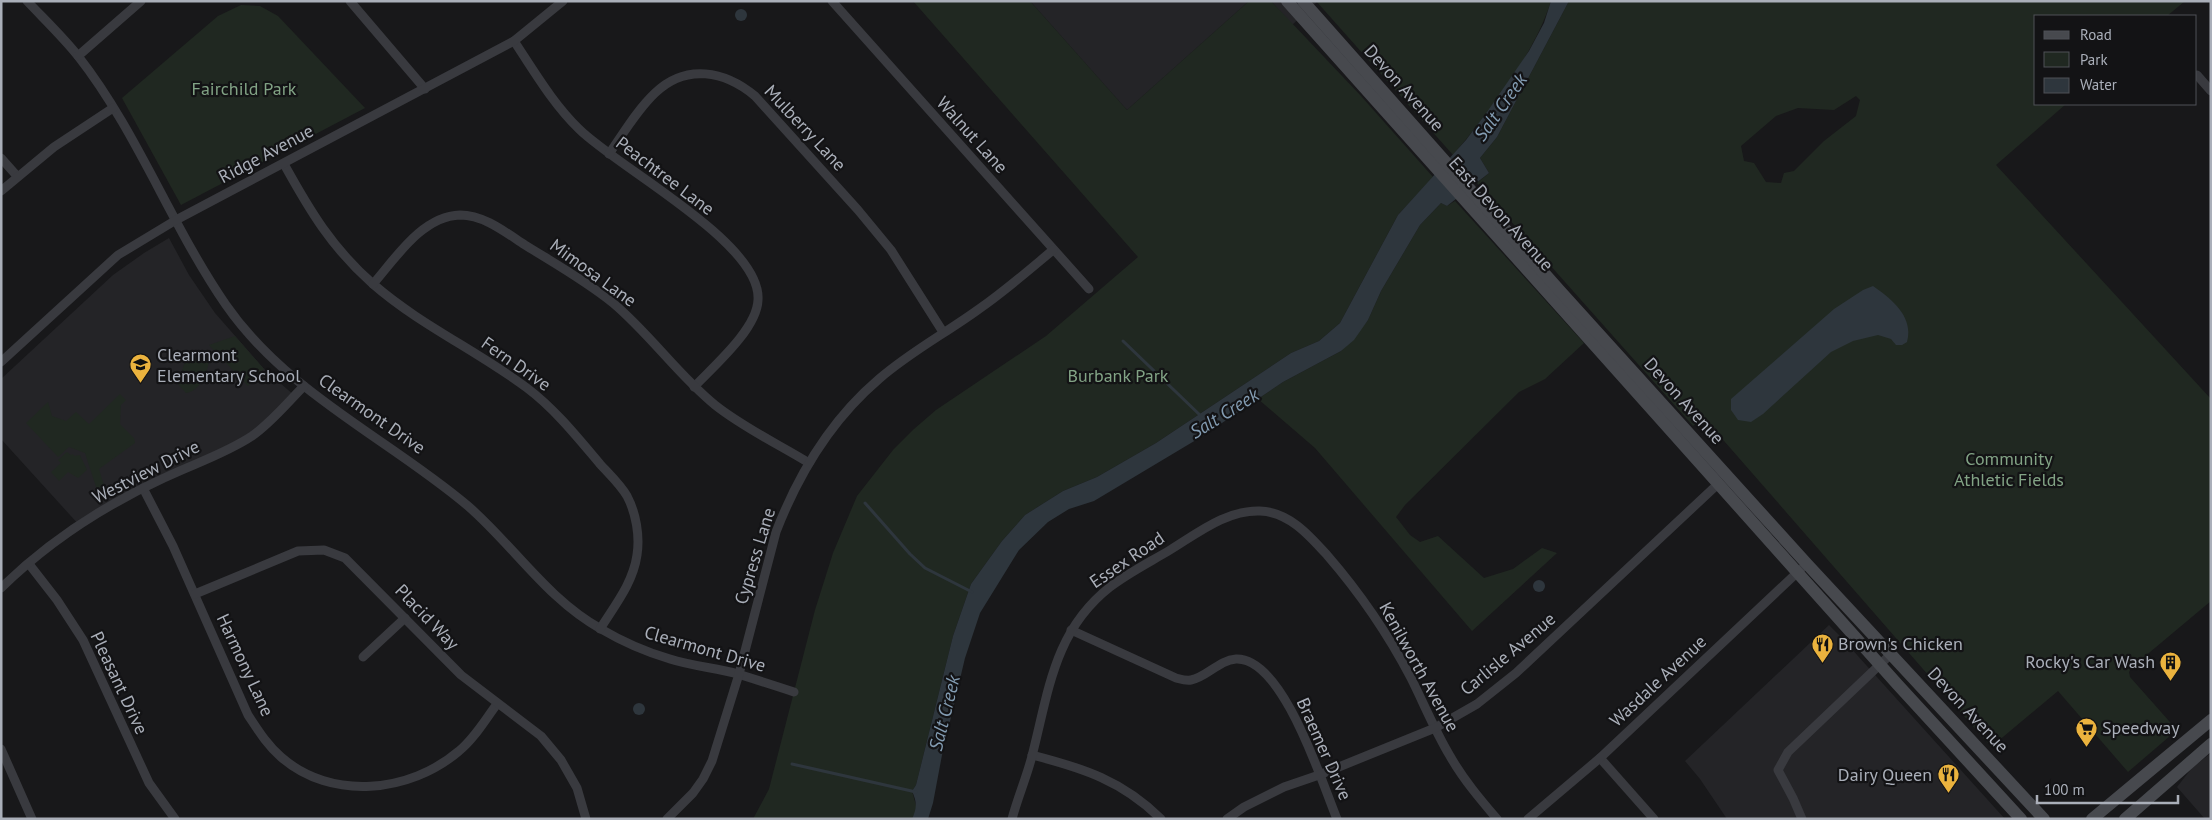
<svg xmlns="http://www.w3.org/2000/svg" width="2212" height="820" font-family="'PT Sans',sans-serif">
  <rect width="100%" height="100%" fill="#18181a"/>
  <!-- built -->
  <g fill="#242427">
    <path d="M 1030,1 L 1249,1 L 1127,110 Z"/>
    <path d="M 1271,1 L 1316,1 L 1317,2 L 1292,25 Z"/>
    <path d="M 169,238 L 189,275 L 215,313 L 264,369 L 295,396 L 253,435 L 164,477 L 80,526 L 1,439 L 1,379 L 113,275 L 144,253 Z"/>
    <path d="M 1829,625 L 1839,635 L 2005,819 L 1727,819 L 1700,779 L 1685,761 Z"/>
    <path d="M 2211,753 L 2211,819 L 2205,819 L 2177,787 L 2192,768 Z"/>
  </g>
  <!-- green -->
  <g fill="#202821" fill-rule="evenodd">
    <path d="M 913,1 L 1030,1 L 1127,110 L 1249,1 L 1271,1 L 1361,96 L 1433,177 L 1398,215 L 1340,323 L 1319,341 L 1291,353 L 1156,443 L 1097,477 L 1063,491 L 1025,515 L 1002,541 L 971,584 L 953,636 L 916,785 L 912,791 L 917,809 L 912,819 L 753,819 L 769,789 L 815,610 L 833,553 L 857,496 L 893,450 L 914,429 L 936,410 L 1046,336 L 1138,257 Z"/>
    <path d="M 1316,1 L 1551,1 C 1535,53 1488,114 1453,155 Z"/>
    <path d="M 1569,1 L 2185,1 L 2167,16 L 2036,16 L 2036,104 L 2066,104 L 1996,165 L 2211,399 L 2211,601 L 2131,668 L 2129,672 L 2130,677 L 2177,730 L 2128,772 L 2058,691 L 1991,747 L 1704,418 L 1693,426 L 1477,183 L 1489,173 L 1480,158 L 1497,137 ZM 1856,96 L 1860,100 L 1856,116 L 1824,141 L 1794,171 L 1784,173 L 1781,183 L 1766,182 L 1754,163 L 1744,161 L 1741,146 L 1776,116 L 1798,108 L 1834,110 Z"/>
    <path d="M 241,5 L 260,6 L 278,16 L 365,108 L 181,205 L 122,98 L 218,16 Z"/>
    <path d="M 1455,201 L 1584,343 L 1545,379 L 1519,392 L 1405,505 L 1396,517 L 1410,535 L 1420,542 L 1438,536 L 1484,578 L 1513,569 L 1542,548 L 1557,553 L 1472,631 L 1315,448 L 1258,399 L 1283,382 L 1341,351 L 1368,320 L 1381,291 L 1420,225 L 1441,203 L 1447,206 Z"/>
    <path d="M 235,336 L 264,369 L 248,386 L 209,345 Z"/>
    <path d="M 200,356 L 209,361 C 207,374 200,391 186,393 L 178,384 L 185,361 L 191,362 L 195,358 Z"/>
    <path d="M 120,394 L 126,400 L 121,405 L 120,424 L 134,438 L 135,443 L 99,469 L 105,489 L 98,493 L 85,453 L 69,447 L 58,457 L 26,423 L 48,402 L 52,416 L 66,421 L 76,412 L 89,424 Z"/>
    <path d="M 67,452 L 71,455 L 73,454 L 74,456 L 80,455 L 87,470 L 78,478 L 68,472 L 59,481 L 51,472 L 61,463 L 58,460 Z"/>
  </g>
  <!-- water -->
  <g fill="#2e363d">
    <path d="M 1551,1 L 1569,1 L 1497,137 L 1480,158 L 1489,173 L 1447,206 L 1441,203 L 1420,225 L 1381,291 L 1368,320 L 1354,340 L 1341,351 L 1283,382 L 1201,437 L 1094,501 L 1069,509 L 1048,522 L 1019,550 L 980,613 L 965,658 L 942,755 L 933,803 L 928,819 L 912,819 C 917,808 917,802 912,791 L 916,785 L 953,636 L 971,584 L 1002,541 L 1025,515 L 1063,491 L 1097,477 L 1156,443 L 1291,353 L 1319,341 L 1340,323 L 1398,215 L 1466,140 L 1487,112 L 1529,51 L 1544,23 Z"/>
    <circle cx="741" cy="15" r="6"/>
    <path d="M 1873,286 C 1892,299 1914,317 1907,342 L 1902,345 L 1896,345 L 1891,339 L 1878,335 L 1853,341 L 1831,352 L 1763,414 L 1751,422 L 1738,420 L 1731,410 L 1731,399 L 1834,309 L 1863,290 Z"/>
    <circle cx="1539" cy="586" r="6"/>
    <circle cx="639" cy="709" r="6"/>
  </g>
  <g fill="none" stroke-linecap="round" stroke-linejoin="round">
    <!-- stream -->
    <g stroke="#2e363d" stroke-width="3">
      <path d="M 1123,341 L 1202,417"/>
      <path d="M 865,503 L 910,554 L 925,568 L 972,592"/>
      <path d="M 792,764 L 916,792"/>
    </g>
    <!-- minor -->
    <g stroke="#393a3f" stroke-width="9">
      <path d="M 27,1 C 44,19 63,37 78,56 C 137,131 172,227 226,305 C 287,393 389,439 468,506 C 514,546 547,599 601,629 C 623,642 646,652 670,659 C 692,666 716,668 738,674 C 757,680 776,686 794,692"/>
      <path d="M 350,1 L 425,89"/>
      <path d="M 832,1 L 1089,289"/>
      <path d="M 514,41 C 534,71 553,104 579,129 C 618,168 762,243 758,300 C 757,329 714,366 694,387"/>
      <path d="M 78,56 L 141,1"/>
      <path d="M 2197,75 L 2211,91"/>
      <path d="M 609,154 C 623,134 637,110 655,93 C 686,63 725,71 755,96 L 858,210 L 891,250 L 943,332"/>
      <path d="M 1,158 L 17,176"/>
      <path d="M 284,164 C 310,211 332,248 373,284 C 420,325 478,351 527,388 C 555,409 578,438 600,464 C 609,474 620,484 627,496 C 636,513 640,536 637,555 C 633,583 615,605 600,629"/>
      <path d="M 1,191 L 54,147 L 113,108"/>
      <path d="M 373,284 C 395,259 422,216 460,215 C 484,215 505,232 525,245 C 554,263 586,281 613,303 C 650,334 678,375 715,405 C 744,428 778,444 809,463"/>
      <path d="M 1,362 L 118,255 L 176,220 L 514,41 L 563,1"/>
      <path d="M 143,488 L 173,546 L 248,715 C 258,730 267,745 281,757 C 331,801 410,793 459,751 C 474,739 485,720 497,704"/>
      <path d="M 29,564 L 57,600 L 83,640 L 149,783 L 175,819"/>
      <path d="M 1,588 C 47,543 105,505 164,478 C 193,464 225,454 252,436 C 272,422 287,403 304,386"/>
      <path d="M 195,594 L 298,551 L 324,550 L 345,558 L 461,675 L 541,736 L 561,760 L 577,788 L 586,819"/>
      <path d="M 1071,630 L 1176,678 C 1180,679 1186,681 1191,680 C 1207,677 1219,660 1236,659 C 1283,657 1322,783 1337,819"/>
      <path d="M 363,657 L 405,618"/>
      <path d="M 1,749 L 32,819"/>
      <path d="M 1032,755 C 1083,768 1123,781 1161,819"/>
      <path d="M 1600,758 L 1654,819"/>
      <path d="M 667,819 L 693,793 L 703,779 L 712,761 L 739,674 L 776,532 C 798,475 832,419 879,379 C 910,352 946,333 979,309 C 1005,291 1029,270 1053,250"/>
      <path d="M 1012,819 C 1018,796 1028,774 1033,752 C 1049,689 1055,630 1110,587 C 1128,573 1150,562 1170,550 C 1198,533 1226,510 1260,511 C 1289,512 1309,535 1327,555 C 1360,593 1388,634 1411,678 C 1424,704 1435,731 1450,756 C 1463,779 1480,799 1497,819"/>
      <path d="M 1227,819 L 1244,807 L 1284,787 L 1319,775 L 1435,728 L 1477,704 L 1516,673 L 1719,483"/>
      <path d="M 1528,819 L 1600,758 L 1801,569"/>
      <path d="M 1802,819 L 1793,798 L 1778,770 L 1788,752 L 1891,654"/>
    </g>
    <!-- secondary -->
    <g stroke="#47494e" stroke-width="12">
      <path d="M 1287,1 L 1898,685 L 2021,819"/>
      <path d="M 1303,1 L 1560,291 L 1807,564 L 2044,819"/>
      <path d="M 2092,819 L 2211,720"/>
      <path d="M 2125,819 L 2211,744"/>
    </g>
  </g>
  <!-- icons -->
  <defs>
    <symbol id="school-pin" viewBox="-11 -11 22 30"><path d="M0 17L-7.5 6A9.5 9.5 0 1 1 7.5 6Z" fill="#ebb33e" stroke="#131315"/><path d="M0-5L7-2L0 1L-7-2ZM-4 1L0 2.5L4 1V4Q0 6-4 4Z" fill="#111"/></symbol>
    <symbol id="restaurant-pin" viewBox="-11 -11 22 30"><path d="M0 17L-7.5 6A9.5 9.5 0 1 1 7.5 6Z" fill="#ebb33e" stroke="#131315"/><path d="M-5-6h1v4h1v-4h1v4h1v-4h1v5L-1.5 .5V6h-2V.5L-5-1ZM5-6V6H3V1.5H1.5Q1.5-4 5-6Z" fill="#111"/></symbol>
    <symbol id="building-pin" viewBox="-11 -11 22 30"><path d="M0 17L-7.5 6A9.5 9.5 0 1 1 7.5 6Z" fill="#ebb33e" stroke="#131315"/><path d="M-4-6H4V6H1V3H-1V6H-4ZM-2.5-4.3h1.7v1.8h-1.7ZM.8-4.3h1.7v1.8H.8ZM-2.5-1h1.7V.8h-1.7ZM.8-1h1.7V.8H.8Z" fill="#111"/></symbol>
    <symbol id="supermarket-pin" viewBox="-11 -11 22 30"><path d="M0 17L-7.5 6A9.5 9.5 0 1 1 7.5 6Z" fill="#ebb33e" stroke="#131315"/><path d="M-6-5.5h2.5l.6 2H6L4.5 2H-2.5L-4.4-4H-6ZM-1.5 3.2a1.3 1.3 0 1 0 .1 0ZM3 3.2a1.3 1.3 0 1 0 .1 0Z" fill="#111"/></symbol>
  </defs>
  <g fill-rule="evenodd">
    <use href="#school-pin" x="128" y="352" width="25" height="34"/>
    <use href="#restaurant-pin" x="1810" y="632" width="25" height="34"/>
    <use href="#building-pin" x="2158" y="650" width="25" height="34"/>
    <use href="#supermarket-pin" x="2074" y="716" width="25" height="34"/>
    <use href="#restaurant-pin" x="1936" y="762" width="25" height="34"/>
  </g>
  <g text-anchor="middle" stroke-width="4.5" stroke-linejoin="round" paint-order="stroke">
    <!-- street labels -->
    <g font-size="18" fill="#aaafb9" stroke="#131315">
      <text transform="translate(1404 88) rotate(48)" y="6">Devon Avenue</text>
      <text transform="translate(805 128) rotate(47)" y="6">Mulberry Lane</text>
      <text transform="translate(972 135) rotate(48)" y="6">Walnut Lane</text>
      <text transform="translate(266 154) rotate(-28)" y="6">Ridge Avenue</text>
      <text transform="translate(665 176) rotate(37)" y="6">Peachtree Lane</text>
      <text transform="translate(1501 214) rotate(48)" y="6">East Devon Avenue</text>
      <text transform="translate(593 273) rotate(36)" y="6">Mimosa Lane</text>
      <text transform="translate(516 364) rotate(35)" y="6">Fern Drive</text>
      <text transform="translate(1684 401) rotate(48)" y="6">Devon Avenue</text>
      <text transform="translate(372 414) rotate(35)" y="6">Clearmont Drive</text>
      <text transform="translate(146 472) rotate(-27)" y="6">Westview Drive</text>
      <text transform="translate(755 556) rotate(-73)" y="6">Cypress Lane</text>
      <text transform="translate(1127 560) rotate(-34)" y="6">Essex Road</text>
      <text transform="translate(427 617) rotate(46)" y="6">Placid Way</text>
      <text transform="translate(705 649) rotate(16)" y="6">Clearmont Drive</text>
      <text transform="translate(1508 654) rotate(-40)" y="6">Carlisle Avenue</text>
      <text transform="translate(245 665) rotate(65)" y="6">Harmony Lane</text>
      <text transform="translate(1419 667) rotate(61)" y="6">Kenilworth Avenue</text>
      <text transform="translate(1658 681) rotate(-43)" y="6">Wasdale Avenue</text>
      <text transform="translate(119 683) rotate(65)" y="6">Pleasant Drive</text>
      <text transform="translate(1968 710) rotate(47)" y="6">Devon Avenue</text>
      <text transform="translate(1324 749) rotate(66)" y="6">Braemer Drive</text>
    </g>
    <!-- park labels -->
    <g font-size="18" fill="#82a385" stroke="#131315">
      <text x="244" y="95">Fairchild Park</text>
      <text x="1118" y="382">Burbank Park</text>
      <text x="2009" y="465">Community<tspan x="2009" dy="21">Athletic Fields</tspan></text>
    </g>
    <!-- poi labels -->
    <g font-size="18" fill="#aaafb9" stroke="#131315" text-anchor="start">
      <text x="157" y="361">Clearmont<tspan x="157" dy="21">Elementary School</tspan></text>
      <text x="1838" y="650">Brown's Chicken</text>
      <text x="2155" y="668" text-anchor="end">Rocky's Car Wash</text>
      <text x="2102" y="734">Speedway</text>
      <text x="1932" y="781" text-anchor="end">Dairy Queen</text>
    </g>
    <!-- water labels -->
    <g font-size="19" font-style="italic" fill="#839cb2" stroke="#131315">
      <text transform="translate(1500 107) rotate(-55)" y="7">Salt Creek</text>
      <text transform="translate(1224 413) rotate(-32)" y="7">Salt Creek</text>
      <text transform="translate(944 713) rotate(-76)" y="7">Salt Creek</text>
    </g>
  </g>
  <!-- border -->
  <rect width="2212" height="820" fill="none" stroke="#aaafb9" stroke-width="5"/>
  <!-- legend -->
  <rect x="2034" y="15" width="162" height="90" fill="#131315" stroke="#4f5157"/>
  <rect x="2044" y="31" width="25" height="8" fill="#47494e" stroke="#4f5157"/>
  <text x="2080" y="40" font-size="15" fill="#aaafb9">Road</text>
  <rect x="2044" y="52" width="25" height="15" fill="#202821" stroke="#4f5157"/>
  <text x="2080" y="65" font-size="15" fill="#aaafb9">Park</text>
  <rect x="2044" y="78" width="25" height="15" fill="#2e363d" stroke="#4f5157"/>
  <text x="2080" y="90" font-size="15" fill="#aaafb9">Water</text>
  <!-- scale -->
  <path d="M2037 795v8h141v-8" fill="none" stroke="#aaafb9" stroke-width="2.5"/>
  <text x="2044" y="795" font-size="15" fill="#aaafb9" stroke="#131315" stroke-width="4" paint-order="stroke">100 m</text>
</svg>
